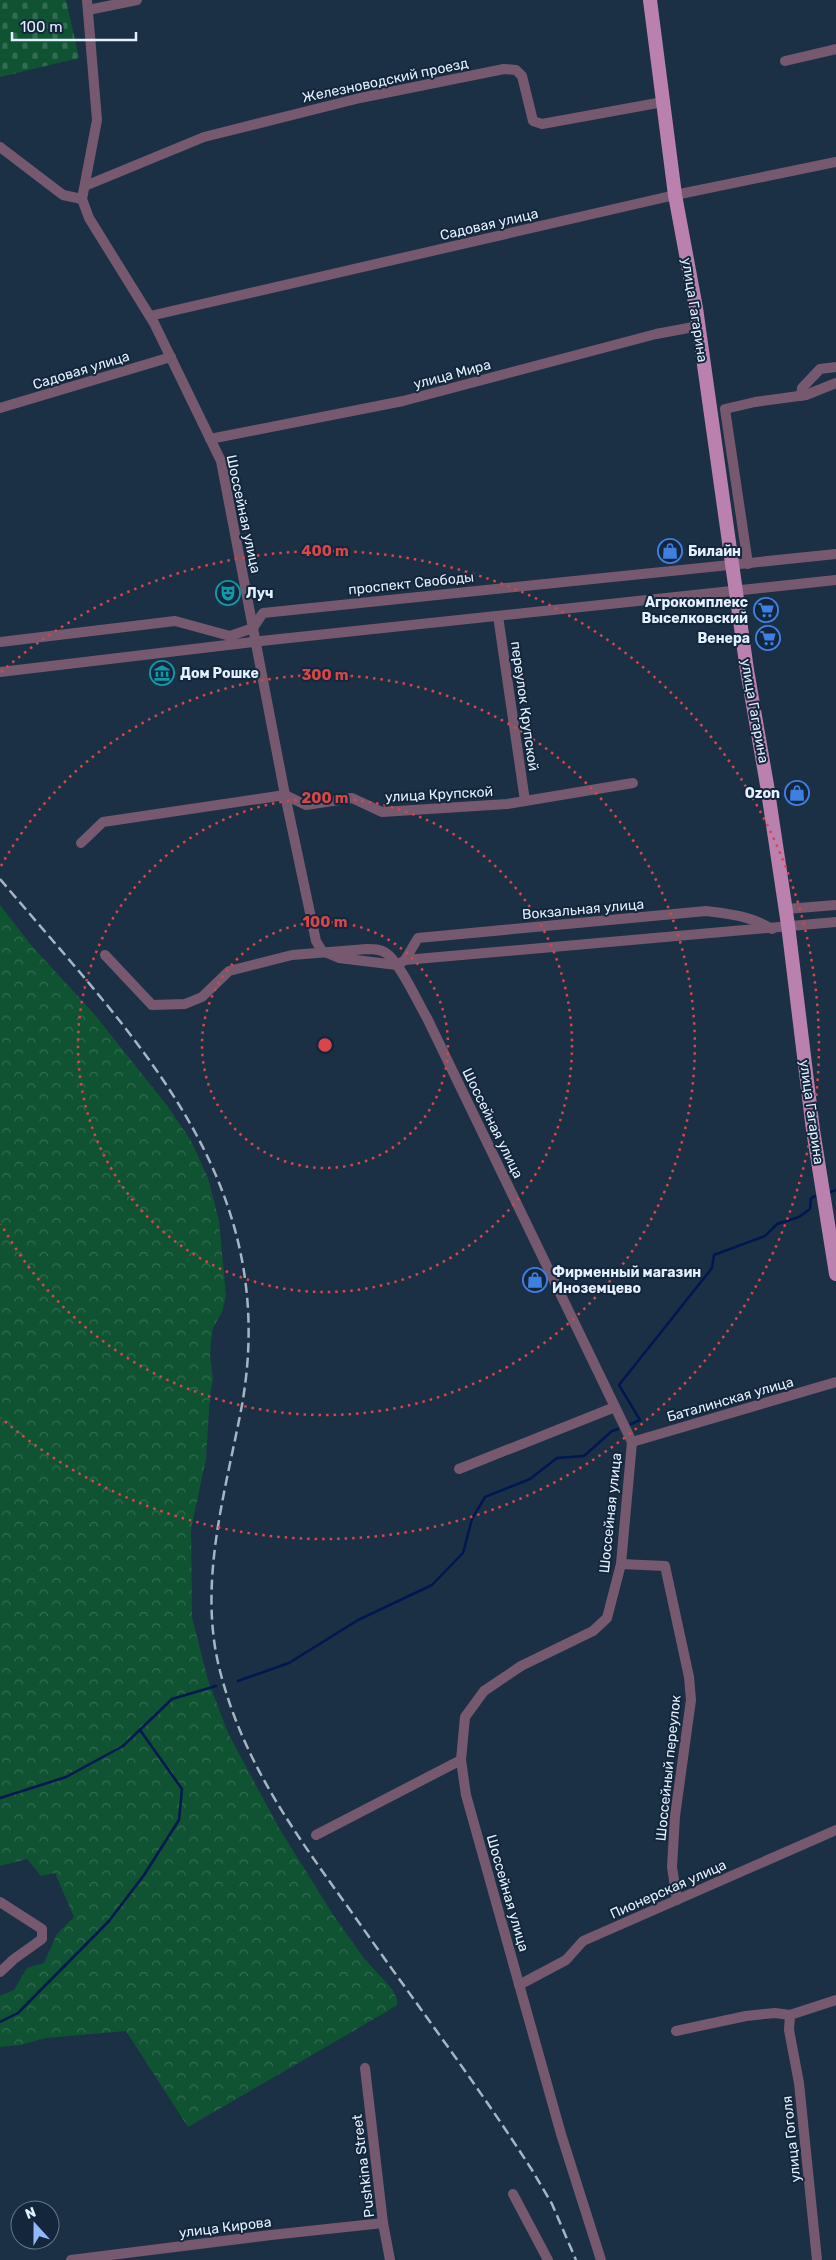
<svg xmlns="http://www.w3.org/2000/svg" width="836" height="2260" font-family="Rubik,sans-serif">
  <defs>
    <pattern id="forest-crowns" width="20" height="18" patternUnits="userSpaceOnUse" patternTransform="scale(1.25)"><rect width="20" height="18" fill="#0f5332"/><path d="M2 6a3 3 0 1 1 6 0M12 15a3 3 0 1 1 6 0" fill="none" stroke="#326c51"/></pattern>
    <pattern id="cemetery-stones" width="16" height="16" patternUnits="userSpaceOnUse" patternTransform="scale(1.25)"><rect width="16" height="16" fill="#0f5332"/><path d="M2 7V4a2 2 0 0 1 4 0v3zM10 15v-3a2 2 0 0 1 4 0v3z" fill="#326c51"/></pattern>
  </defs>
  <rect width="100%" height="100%" fill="#1c3045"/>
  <!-- forest -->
  <path fill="url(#forest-crowns)" d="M 0,905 L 31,945 L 95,1015 L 169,1108 L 191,1141 L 208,1178 L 219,1221 L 226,1296 L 222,1312 L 213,1328 L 211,1340 L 210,1356 L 213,1379 L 210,1395 L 206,1459 L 191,1529 L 192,1617 L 208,1680 L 228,1733 L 279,1828 L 332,1913 L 363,1957 L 392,1989 L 397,1999 L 397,2005 L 386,2012 L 188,2127 L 126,2031 L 46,2038 L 20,2045 L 0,2047 L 0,1996 L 14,1990 L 27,1968 L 44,1963 L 57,1934 L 74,1917 L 55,1873 L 41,1876 L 27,1859 L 0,1866 Z"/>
  <!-- cemetery -->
  <path fill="url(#cemetery-stones)" d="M 0,0 L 66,0 L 79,58 L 0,77 Z"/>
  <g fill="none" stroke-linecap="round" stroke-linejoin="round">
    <!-- stream -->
    <g stroke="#011752" stroke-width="2.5">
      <path d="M 828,1193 L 836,1190"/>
      <path d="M 631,1424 L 640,1420 L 619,1385 L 712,1268 L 714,1255 L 765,1236 L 777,1224 L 799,1217 L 810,1209 L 811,1198 L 818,1195"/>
      <path d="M 238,1681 L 289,1663 L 358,1620 L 432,1585 L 463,1553 L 472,1519 L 485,1497 L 530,1479 L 557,1458 L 584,1456 L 612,1431 L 618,1429"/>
      <path d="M 0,1798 L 66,1777 L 123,1746 L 172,1699 L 216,1686"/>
      <path d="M 0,2022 L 18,2013 L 109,1921 L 144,1875 L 179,1820 L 182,1789 L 140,1730"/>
    </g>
    <!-- minor -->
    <g stroke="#76596f" stroke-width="10">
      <path d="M 87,0 L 97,120 L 82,199 L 89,218 L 154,323 L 221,461 L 285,795 L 316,941 L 322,951"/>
      <path d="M 88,10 L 137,0"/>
      <path d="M 785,61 L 836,49"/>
      <path d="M 0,147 L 63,195 L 82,199"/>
      <path d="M 85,186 L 204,137 L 360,98 L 504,69 L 516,70 L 522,76 L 533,121 L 542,124 L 663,102"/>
      <path d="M 150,316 L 675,195 L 836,162"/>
      <path d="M 801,396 L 802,388 L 820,369 L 836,367"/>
      <path d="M 0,408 L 171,357"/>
      <path d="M 210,439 L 403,401 L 656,334 L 699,326"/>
      <path d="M 748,564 L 725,409 L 755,402 L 806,395 L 836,383"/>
      <path d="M 498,616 L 525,801"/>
      <path d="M 0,642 L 175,621 L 230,636 L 253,628 L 263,613 L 836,554"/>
      <path d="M 0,672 L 261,641 L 836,580"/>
      <path d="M 81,843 L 103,822 L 285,795 L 306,805 L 352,798 L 382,812 L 507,804 L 633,783"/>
      <path d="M 786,909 L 836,905"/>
      <path d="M 325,952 L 339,958 L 397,965 L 405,960 L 418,938 L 706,911 C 730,914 751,916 772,929"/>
      <path d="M 105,955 L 152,1005 L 185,1004 L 202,997 L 229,971 L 292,955 L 367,949 C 374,949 380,949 386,953 C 399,961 418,1003 427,1018 L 632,1442 L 621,1564 L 607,1618 L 593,1631 L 521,1666 L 484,1691 L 465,1717 L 461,1760 L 466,1795 L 561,2134 L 601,2260"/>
      <path d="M 405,960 L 836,922"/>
      <path d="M 632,1442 L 836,1382"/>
      <path d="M 459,1469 L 615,1407"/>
      <path d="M 621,1564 L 665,1566 L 689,1677 L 691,1700 L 675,1816 L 672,1867 L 677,1900"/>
      <path d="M 316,1835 L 461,1760"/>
      <path d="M 0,1902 L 42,1929 L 42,1939 L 14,1959 L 0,1972"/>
      <path d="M 519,1985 L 566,1960 L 583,1941 L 836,1830"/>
      <path d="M 790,2015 L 789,2030 L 799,2083 L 817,2260"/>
      <path d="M 676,2031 L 746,2016 L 775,2013 L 790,2015 L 836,2000"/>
      <path d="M 365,2068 L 383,2223 L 390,2260"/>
      <path d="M 513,2194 L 548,2260"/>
      <path d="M 71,2260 L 271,2235 L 383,2223"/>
    </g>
    <!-- major -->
    <path stroke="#bb81ae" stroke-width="14" d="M 650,0 L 675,195 L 696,308 L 747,670 L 767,785 L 788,925 L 813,1130 L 836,1274"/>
    <!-- rail -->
    <path stroke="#a6b5c5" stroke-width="2.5" stroke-dasharray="10 5" stroke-linecap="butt" d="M 0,879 C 133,1037 282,1178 242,1405 C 226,1490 198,1580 219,1667 C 243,1765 298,1837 355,1917 C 414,2001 477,2084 532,2170 L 552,2204 L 576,2260"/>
  </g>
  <!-- distance rings -->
  <g fill="none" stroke="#d84648" stroke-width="2.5" stroke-dasharray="2.5 5">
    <circle cx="325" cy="1045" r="123"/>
    <circle cx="325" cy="1045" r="247"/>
    <path d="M1 866A370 370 0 1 1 1 1224"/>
    <path d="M1 672A494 494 0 1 1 1 1418"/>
  </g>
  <!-- icons -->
  <defs>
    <symbol id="shop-ring" viewBox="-11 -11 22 22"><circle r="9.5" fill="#13263b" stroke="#3f7fe0" stroke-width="1.5"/><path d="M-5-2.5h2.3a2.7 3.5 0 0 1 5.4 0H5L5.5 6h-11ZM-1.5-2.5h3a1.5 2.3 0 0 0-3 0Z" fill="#3f7fe0"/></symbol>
    <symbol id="theatre-ring" viewBox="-11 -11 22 22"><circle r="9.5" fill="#13263b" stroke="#0f9aa8" stroke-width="1.5"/><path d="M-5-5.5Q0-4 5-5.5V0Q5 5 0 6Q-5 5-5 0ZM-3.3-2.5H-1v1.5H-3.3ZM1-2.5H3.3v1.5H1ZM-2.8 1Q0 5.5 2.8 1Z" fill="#0f9aa8"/></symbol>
    <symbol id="supermarket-ring" viewBox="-11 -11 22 22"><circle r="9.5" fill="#13263b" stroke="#3f7fe0" stroke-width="1.5"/><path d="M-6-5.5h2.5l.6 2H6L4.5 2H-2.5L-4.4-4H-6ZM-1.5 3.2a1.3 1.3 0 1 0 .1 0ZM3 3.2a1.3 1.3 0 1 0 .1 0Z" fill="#3f7fe0"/></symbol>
    <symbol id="museum-ring" viewBox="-11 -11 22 22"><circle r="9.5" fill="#13263b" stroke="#0f9aa8" stroke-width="1.5"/><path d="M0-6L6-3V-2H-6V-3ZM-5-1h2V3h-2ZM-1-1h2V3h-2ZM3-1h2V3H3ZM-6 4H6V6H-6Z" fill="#0f9aa8"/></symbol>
  </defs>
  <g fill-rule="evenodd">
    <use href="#shop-ring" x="656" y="537" width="28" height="28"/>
    <use href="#theatre-ring" x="214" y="579" width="28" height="28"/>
    <use href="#supermarket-ring" x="752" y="596" width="28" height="28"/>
    <use href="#supermarket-ring" x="754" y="624" width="28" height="28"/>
    <use href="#museum-ring" x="148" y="659" width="28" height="28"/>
    <use href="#shop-ring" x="783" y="779" width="28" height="28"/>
    <use href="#shop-ring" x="521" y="1266" width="28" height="28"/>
  </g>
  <g text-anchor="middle" stroke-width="4" stroke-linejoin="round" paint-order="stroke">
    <!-- street labels -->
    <g font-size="14" fill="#e3f0fe" stroke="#13263b">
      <text transform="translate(385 80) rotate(-12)" y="5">Железноводский проезд</text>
      <text transform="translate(489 224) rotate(-13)" y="5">Садовая улица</text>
      <text transform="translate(695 310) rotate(81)" y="5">улица Гагарина</text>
      <text transform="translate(81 370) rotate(-17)" y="5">Садовая улица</text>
      <text transform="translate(452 374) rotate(-15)" y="5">улица Мира</text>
      <text transform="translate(244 514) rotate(78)" y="5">Шоссейная улица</text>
      <text transform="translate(411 583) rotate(-6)" y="5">проспект Свободы</text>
      <text transform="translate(525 706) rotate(82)" y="5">переулок Крупской</text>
      <text transform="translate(755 711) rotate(80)" y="5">улица Гагарина</text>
      <text transform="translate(439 794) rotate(-3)" y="5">улица Крупской</text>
      <text transform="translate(583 909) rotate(-5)" y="5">Вокзальная улица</text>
      <text transform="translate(812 1112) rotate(82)" y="5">улица Гагарина</text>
      <text transform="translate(493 1123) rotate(64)" y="5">Шоссейная улица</text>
      <text transform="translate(730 1399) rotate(-16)" y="5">Баталинская улица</text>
      <text transform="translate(610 1513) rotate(-84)" y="5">Шоссейная улица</text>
      <text transform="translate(668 1768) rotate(-84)" y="5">Шоссейный переулок</text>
      <text transform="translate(668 1889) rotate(-24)" y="5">Пионерская улица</text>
      <text transform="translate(508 1893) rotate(74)" y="5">Шоссейная улица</text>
      <text transform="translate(791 2139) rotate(-96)" y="5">улица Гоголя</text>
      <text transform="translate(363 2166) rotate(-97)" y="5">Pushkina Street</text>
      <text transform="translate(225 2227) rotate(-7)" y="5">улица Кирова</text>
    </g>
    <!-- poi labels -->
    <g font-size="14" font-weight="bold" fill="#e3f0fe" stroke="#13263b" text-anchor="start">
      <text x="688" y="556">Билайн</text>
      <text x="246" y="598">Луч</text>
      <text x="748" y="607" text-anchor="end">Агрокомплекс<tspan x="748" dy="16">Выселковский</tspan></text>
      <text x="750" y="643" text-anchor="end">Венера</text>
      <text x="180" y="678">Дом Рошке</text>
      <text x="780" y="798" text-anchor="end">Ozon</text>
      <text x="552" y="1277">Фирменный магазин<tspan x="552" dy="16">Иноземцево</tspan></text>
    </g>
  </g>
  <circle cx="325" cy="1045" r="8" fill="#d84648" stroke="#13263b" stroke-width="2.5"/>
  <g font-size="15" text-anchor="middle" font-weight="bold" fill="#d84648" stroke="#13263b" stroke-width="4" stroke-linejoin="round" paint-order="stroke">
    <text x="325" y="556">400 m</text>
    <text x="325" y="680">300 m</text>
    <text x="325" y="803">200 m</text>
    <text x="325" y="927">100 m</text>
  </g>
  <!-- north arrow -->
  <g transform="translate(35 2225) rotate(339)"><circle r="24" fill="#13263b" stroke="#667789"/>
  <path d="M0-4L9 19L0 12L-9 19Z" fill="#91b8fd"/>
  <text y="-8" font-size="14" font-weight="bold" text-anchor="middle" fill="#e3f0fe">N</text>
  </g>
  <!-- scale -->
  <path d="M12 32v8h124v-8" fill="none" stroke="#e3f0fe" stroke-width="2.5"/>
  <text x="20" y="32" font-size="15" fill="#e3f0fe" stroke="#13263b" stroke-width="4" paint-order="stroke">100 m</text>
</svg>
